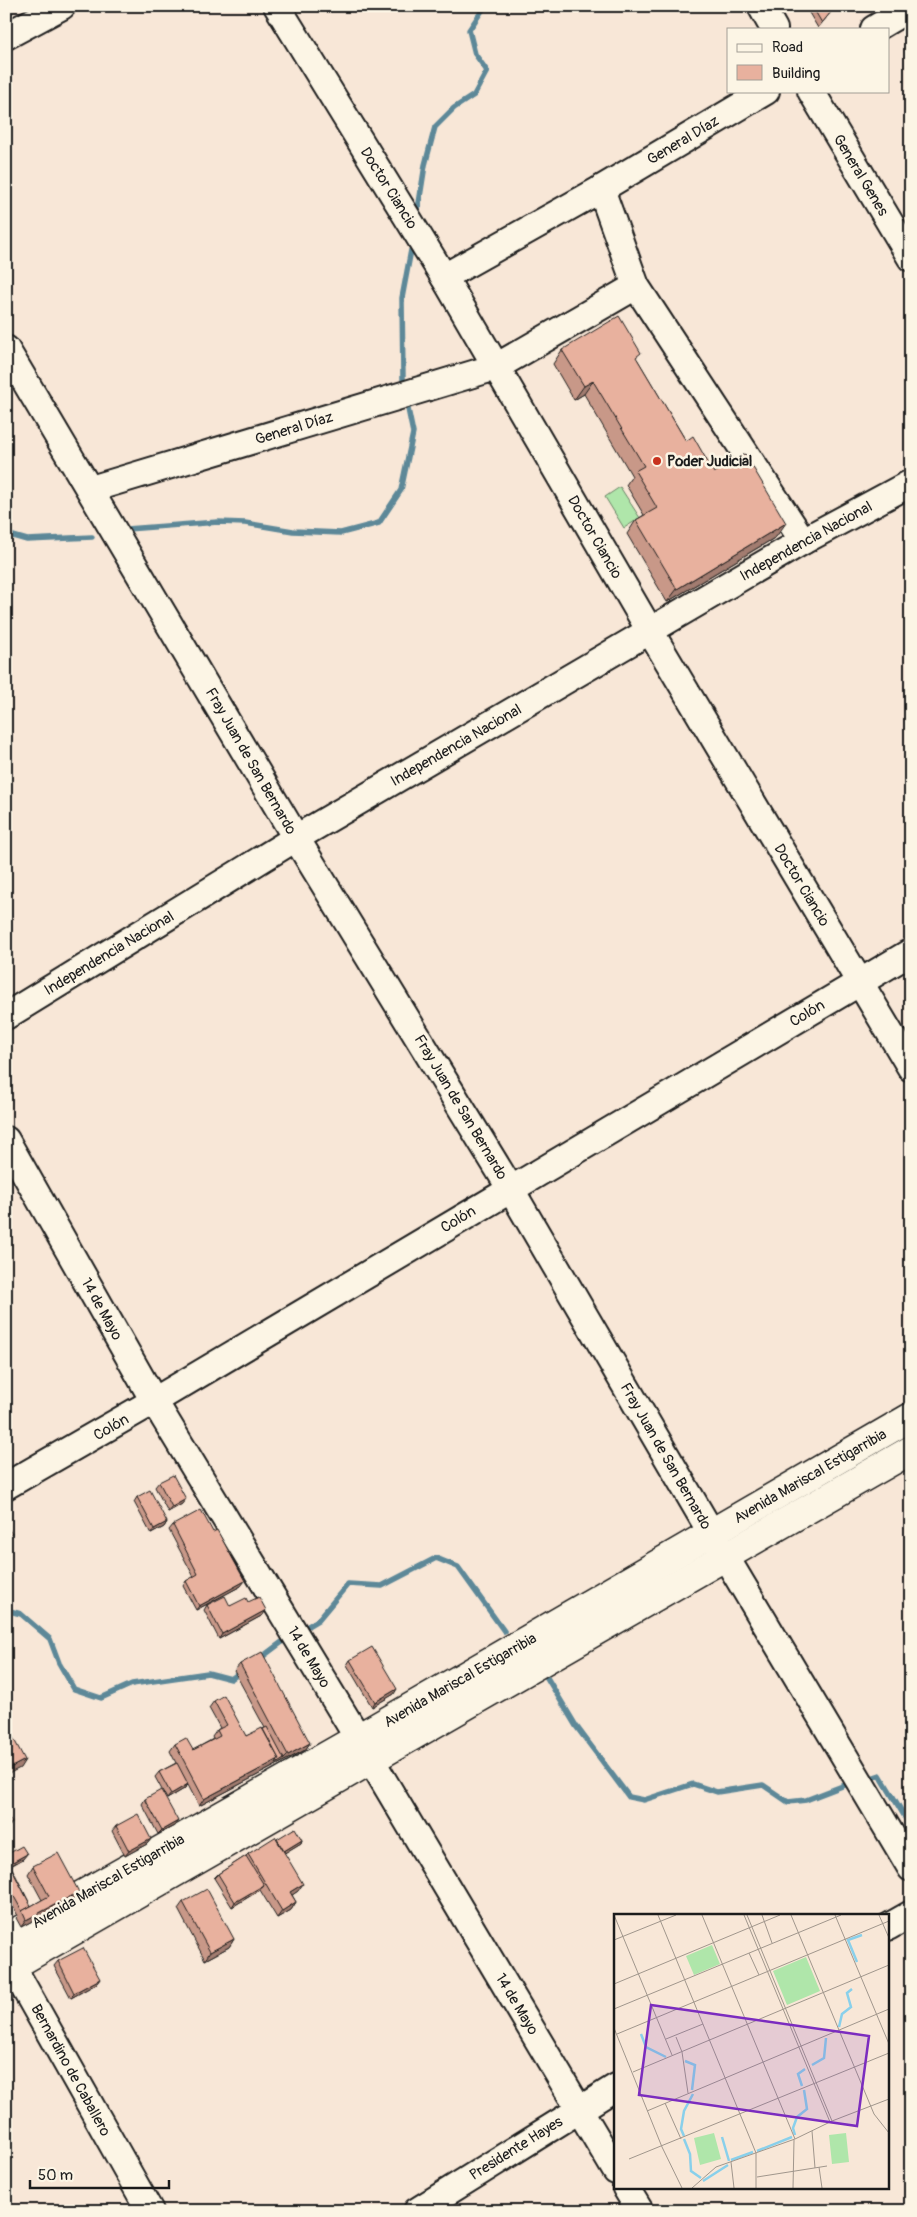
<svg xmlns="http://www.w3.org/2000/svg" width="917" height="2217" font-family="Pangolin,sans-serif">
  <rect width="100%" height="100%" fill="#f8e7d7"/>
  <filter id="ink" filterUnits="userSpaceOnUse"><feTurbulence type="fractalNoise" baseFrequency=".02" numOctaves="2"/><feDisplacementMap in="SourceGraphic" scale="10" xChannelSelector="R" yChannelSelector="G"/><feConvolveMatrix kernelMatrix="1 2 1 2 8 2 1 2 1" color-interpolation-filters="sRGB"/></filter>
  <g filter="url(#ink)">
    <!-- green -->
    <path fill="#afe6aa" stroke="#668163" d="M 620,487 L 640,518 L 624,528 L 605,497 Z"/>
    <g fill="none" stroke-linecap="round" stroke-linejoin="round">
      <!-- stream -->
      <g stroke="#5d8898" stroke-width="5.5">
        <path d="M 417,216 L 425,165 L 435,127 L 454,108 L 474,95 L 487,71 L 475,54 L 469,30 L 485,6"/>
        <path d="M 403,379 L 402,298 L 411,250"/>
        <path d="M 127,529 L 218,522 L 245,523 L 293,531 L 341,533 L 379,523 L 401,490 L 413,433 L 408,409"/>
        <path d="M 6,534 L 27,540 L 92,537"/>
        <path d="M 6,1610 L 21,1614 L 50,1639 L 59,1663 L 74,1689 L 101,1698 L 132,1684 L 208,1673 L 231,1679 L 242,1671"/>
        <path d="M 308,1626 L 318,1620 L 348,1584 L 382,1586 L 436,1558 L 458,1567 L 504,1631"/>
        <path d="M 258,1660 L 282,1642"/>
        <path d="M 546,1676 L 576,1726 L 629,1797 L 644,1800 L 693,1784 L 717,1792 L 763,1785 L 788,1802 L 806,1800 L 845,1785"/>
        <path d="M 874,1777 L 880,1775 L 911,1827"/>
      </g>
      <defs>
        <g id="minor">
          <path d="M 277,6 L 444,277 L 650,631 L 911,1068"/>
          <path d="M 761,6 L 774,29"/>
          <path d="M 874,29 L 911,7"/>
          <path d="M 6,36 L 62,6"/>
          <path d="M 811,91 L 911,258"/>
          <path d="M 601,189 L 636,286 L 803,541"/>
          <path d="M 444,277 L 601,189 L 766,91"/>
          <path d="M 6,349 L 296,838 L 510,1188 L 712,1534 L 911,1868"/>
          <path d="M 91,489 L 496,367 L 636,286"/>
          <path d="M 6,1016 L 296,838 L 803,541 L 911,483"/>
          <path d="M 6,1140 L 154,1401 L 358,1738 L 616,2171"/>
          <path d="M 6,1486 L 154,1401 L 911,952"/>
          <path d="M 888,1927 L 911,1914"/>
          <path d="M 12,1966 L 150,2211"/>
          <path d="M 626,2188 L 640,2211"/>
          <path d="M 417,2211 L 616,2087"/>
        </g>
        <g id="major">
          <path d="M 6,1938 L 358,1738 L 911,1417"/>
          <path d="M 6,1956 L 12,1966 L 911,1450"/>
        </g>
      </defs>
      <!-- minor casing -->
      <use href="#minor" stroke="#1c1c1c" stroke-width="30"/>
      <!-- major casing -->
      <use href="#major" stroke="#1c1c1c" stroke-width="31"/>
      <!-- minor -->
      <use href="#minor" stroke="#fcf5e5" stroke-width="26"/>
      <!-- major -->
      <use href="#major" stroke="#fcf5e5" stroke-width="28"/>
    </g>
    <!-- wall -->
    <g fill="#c89888" stroke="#1c1c1c">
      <path d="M 805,6 L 834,6 L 835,7 L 818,28 Z"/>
      <path d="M 562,350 L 637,359 L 686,441 L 714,473 L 776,537 L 667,602 L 627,534 L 636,520 L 644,515 L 626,485 L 632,476 L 584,394 L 574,400 L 553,364 Z"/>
      <path d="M 159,1482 L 182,1504 L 168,1512 L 155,1487 Z"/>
      <path d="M 137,1497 L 167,1522 L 164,1527 L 151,1534 L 134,1502 Z"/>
      <path d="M 173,1525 L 213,1532 L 241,1586 L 196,1610 L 183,1586 L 186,1581 L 194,1577 L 169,1530 Z"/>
      <path d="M 248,1602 L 263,1615 L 219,1639 L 204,1610 L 207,1605 L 230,1606 Z"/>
      <path d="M 350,1660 L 394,1694 L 372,1707 L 347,1665 Z"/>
      <path d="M 240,1664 L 310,1743 L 305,1750 L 199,1806 L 188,1785 L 184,1789 L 167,1799 L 155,1777 L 159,1772 L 176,1763 L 170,1751 L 175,1744 L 193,1750 L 213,1739 L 212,1737 L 217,1730 L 220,1728 L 209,1708 L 214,1701 L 246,1736 L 265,1728 L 234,1671 Z"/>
      <path d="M 145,1799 L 178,1821 L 174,1826 L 158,1834 L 142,1804 Z"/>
      <path d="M 116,1826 L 151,1839 L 147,1844 L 125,1856 L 112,1831 Z"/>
      <path d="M 277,1839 L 302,1840 L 301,1843 L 284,1853 L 298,1891 L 292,1895 L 296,1902 L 291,1910 L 277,1918 L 260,1890 L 232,1907 L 214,1878 L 218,1874 L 246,1856 L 248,1854 Z"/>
      <path d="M 6,1855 L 23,1859 L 11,1866 L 31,1906 L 42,1900 L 28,1874 L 33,1866 L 79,1892 L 74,1899 L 21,1927 L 16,1918 L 18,1916 L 6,1893 Z"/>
      <path d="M 183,1902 L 234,1939 L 229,1947 L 205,1960 L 178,1909 Z"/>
      <path d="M 58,1961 L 100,1979 L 96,1984 L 71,1998 L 54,1966 Z"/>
    </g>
    <!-- shaded-wall -->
    <g fill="#a27c6f" stroke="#1c1c1c">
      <path d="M 593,381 L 584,394 L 574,400 L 584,386 Z"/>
      <path d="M 786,523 L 776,537 L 667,602 L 677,589 Z"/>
      <path d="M 186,1499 L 182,1504 L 168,1512 L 172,1507 Z"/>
      <path d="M 167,1522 L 164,1527 L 151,1534 L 154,1529 Z"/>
      <path d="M 245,1581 L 241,1586 L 196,1610 L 199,1606 Z"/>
      <path d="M 266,1610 L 263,1615 L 219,1639 L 222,1634 Z"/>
      <path d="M 397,1689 L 394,1694 L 372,1707 L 375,1702 Z"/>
      <path d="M 310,1743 L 305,1750 L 199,1806 L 204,1799 L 279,1759 L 284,1759 L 288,1755 Z"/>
      <path d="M 25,1760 L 20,1768 L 6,1775 L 6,1770 Z"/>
      <path d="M 188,1784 L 184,1789 L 167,1799 L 171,1794 Z"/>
      <path d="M 178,1821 L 174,1826 L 158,1834 L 162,1830 Z"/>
      <path d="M 12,1823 L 8,1828 L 6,1829 L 6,1826 Z"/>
      <path d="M 151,1839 L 147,1844 L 125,1856 L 129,1851 Z"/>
      <path d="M 302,1840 L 301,1843 L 283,1854 L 284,1851 Z"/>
      <path d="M 27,1854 L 23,1859 L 6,1868 L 9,1864 Z"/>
      <path d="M 303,1884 L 298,1891 L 285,1900 L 290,1892 Z"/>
      <path d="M 264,1885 L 260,1890 L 232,1907 L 235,1902 Z"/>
      <path d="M 79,1892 L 74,1899 L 21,1927 L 26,1920 Z"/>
      <path d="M 296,1902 L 291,1910 L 277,1918 L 282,1911 Z"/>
      <path d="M 234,1939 L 229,1947 L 205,1960 L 210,1952 Z"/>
      <path d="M 100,1979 L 96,1984 L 71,1998 L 74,1993 Z"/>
    </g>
    <!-- building -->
    <g fill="#e8b19e" stroke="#1c1c1c">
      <path d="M 812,6 L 834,6 L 835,7 L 822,23 Z"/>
      <path d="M 619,316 L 641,353 L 636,357 L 686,441 L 693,436 L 714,473 L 745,454 L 786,523 L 677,589 L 636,520 L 657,508 L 635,471 L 644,466 L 593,381 L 584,386 L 562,350 Z"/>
      <path d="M 173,1475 L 186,1499 L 172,1507 L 159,1482 Z"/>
      <path d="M 150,1490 L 167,1522 L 154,1529 L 137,1497 Z"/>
      <path d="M 201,1510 L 213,1532 L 217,1530 L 245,1581 L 199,1606 L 186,1581 L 198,1574 L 173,1525 Z"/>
      <path d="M 6,1525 L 12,1534 L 6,1537 Z"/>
      <path d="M 225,1596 L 230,1606 L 246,1598 L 248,1602 L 259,1597 L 266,1610 L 222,1634 L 207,1605 Z"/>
      <path d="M 372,1647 L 397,1689 L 375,1702 L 350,1660 Z"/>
      <path d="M 262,1652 L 310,1743 L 288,1755 L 240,1664 Z"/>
      <path d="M 224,1695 L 246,1736 L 262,1728 L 279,1759 L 204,1799 L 175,1744 L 186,1738 L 193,1750 L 220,1736 L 217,1730 L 227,1725 L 214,1701 Z"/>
      <path d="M 267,1727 L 284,1759 L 276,1764 L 279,1759 L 263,1729 Z"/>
      <path d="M 10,1732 L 25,1760 L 6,1770 L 6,1735 Z"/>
      <path d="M 177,1763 L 188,1784 L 171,1794 L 159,1772 Z"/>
      <path d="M 161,1790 L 178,1821 L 162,1830 L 145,1799 Z"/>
      <path d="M 6,1813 L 12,1823 L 6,1826 Z"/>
      <path d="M 138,1814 L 151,1839 L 129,1851 L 116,1826 Z"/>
      <path d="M 295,1828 L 302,1840 L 284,1851 L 277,1839 Z"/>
      <path d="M 275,1837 L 303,1884 L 290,1892 L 296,1902 L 282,1911 L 248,1854 Z"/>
      <path d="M 6,1838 L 9,1843 L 6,1844 Z"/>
      <path d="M 22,1846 L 27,1854 L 9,1864 L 31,1906 L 22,1911 L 6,1882 L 6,1855 Z"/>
      <path d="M 58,1853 L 79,1892 L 26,1920 L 22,1911 L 49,1896 L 33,1866 Z"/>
      <path d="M 246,1856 L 264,1885 L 235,1902 L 218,1874 Z"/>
      <path d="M 207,1889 L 234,1939 L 210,1952 L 183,1902 Z"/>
      <path d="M 83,1948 L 100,1979 L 74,1993 L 58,1961 Z"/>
    </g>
  </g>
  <!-- markers -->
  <circle fill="#c8321e" stroke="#fcf5e5" stroke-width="2" cx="657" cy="461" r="5"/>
  <g text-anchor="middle" stroke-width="5" stroke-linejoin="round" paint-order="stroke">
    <!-- street labels -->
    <g font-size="15" fill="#1c1c1c" stroke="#fcf5e5">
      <text transform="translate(683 140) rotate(-31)" y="5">General Díaz</text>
      <text transform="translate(861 175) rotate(59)" y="5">General Genes</text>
      <text transform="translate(389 188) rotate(58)" y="5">Doctor Ciancio</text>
      <text transform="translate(294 428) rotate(-17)" y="5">General Díaz</text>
      <text transform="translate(595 537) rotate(60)" y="5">Doctor Ciancio</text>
      <text transform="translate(806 541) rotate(-29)" y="5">Independencia Nacional</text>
      <text transform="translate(456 745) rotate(-30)" y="5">Independencia Nacional</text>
      <text transform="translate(251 761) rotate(60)" y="5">Fray Juan de San Bernardo</text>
      <text transform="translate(802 885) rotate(59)" y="5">Doctor Ciancio</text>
      <text transform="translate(109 953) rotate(-31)" y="5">Independencia Nacional</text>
      <text transform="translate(807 1013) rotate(-31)" y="5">Colón</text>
      <text transform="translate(461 1107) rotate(59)" y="5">Fray Juan de San Bernardo</text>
      <text transform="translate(458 1219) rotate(-31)" y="5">Colón</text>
      <text transform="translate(102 1309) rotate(61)" y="5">14 de Mayo</text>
      <text transform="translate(111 1427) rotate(-30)" y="5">Colón</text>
      <text transform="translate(666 1456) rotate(60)" y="5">Fray Juan de San Bernardo</text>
      <text transform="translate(810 1476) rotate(-30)" y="5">Avenida Mariscal Estigarribia</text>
      <text transform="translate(309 1657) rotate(59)" y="5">14 de Mayo</text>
      <text transform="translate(460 1680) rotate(-30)" y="5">Avenida Mariscal Estigarribia</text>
      <text transform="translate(108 1881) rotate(-30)" y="5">Avenida Mariscal Estigarribia</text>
      <text transform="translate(517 2004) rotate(59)" y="5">14 de Mayo</text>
      <text transform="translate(71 2070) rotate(61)" y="5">Bernardino de Caballero</text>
      <text transform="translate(516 2148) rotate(-32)" y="5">Presidente Hayes</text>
    </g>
    <!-- poi labels -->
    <g font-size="15" font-weight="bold" fill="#1c1c1c" stroke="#fcf5e5" text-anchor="start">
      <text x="667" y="466">Poder Judicial</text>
    </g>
  </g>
  <!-- overview -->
  <g transform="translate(614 1914)">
    <rect width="275" height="275" fill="#f8e7d7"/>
    <path d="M 98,31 L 106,50 L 80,61 L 72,42 ZM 192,43 L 206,77 L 173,91 L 159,57 ZM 100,219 L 107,245 L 86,251 L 80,224 ZM 232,219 L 235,248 L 218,250 L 215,221 Z" fill="#afe6aa"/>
    <path fill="none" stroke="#89d0eb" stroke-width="2.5" d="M 243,48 L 234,26 L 248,21M 225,113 L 228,100 L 237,93 L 233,79 L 238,75M 27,120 L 32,133 L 52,143M 71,147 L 81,151 L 78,176M 198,151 L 210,144 L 212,124M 188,172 L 184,160 L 191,155M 181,221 L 179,214 L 183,203 L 193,195 L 190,176M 70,222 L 67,215 L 70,197 L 79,180M 108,223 L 115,247M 70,225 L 76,240 L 77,257 L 87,264M 143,237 L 178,223M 117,246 L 139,238M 89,267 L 114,251"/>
    <path fill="none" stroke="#a0968c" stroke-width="1" d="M 0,1 L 58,141M 44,1 L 142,239 L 142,274M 88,1 L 181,225M 130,1 L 216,208 L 218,207 L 133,1M 148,1 L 158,29M 177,1 L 260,200 L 275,219M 221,1 L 275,130M 265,1 L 275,24M 0,26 L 62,1M 135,39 L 145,61M 0,70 L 166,1M 0,95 L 227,1M 0,114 L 48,233 L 68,274M 3,120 L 275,7M 62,123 L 68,138 L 74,179M 52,125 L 89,110M 19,158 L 275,51M 51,189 L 67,225M 33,197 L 275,95M 218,207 L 275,185M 198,217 L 201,254M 15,245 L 275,139M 117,248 L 120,274M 205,253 L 208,274M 143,263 L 213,252M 78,274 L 102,253 L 181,225 L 216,208M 179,274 L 180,226"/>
    <path fill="#7b2cbf" fill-opacity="0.15" stroke="#7b2cbf" stroke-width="2.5" d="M 37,91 L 255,122 L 243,212 L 25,181 Z"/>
    <rect width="275" height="275" fill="none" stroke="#1c1c1c" stroke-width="2.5"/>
  </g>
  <!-- margin -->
  <rect width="917" height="2217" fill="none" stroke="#fcf5e5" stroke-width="25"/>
  <rect x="12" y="12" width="892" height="2192" fill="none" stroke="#1c1c1c" stroke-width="2" filter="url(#ink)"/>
  <!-- legend -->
  <rect x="727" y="28" width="162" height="65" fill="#fcf5e5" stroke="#a29e95"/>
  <rect x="737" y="44" width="25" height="8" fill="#fcf5e5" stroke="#a29e95"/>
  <text x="772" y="52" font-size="15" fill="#1c1c1c">Road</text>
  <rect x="737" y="65" width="25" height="15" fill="#e8b19e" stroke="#a29e95"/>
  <text x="772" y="78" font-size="15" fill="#1c1c1c">Building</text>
  <!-- scale -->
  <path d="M30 2180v8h139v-8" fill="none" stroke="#1c1c1c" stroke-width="2.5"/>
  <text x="38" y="2180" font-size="15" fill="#1c1c1c" stroke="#fcf5e5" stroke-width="4" paint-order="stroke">50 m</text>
</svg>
